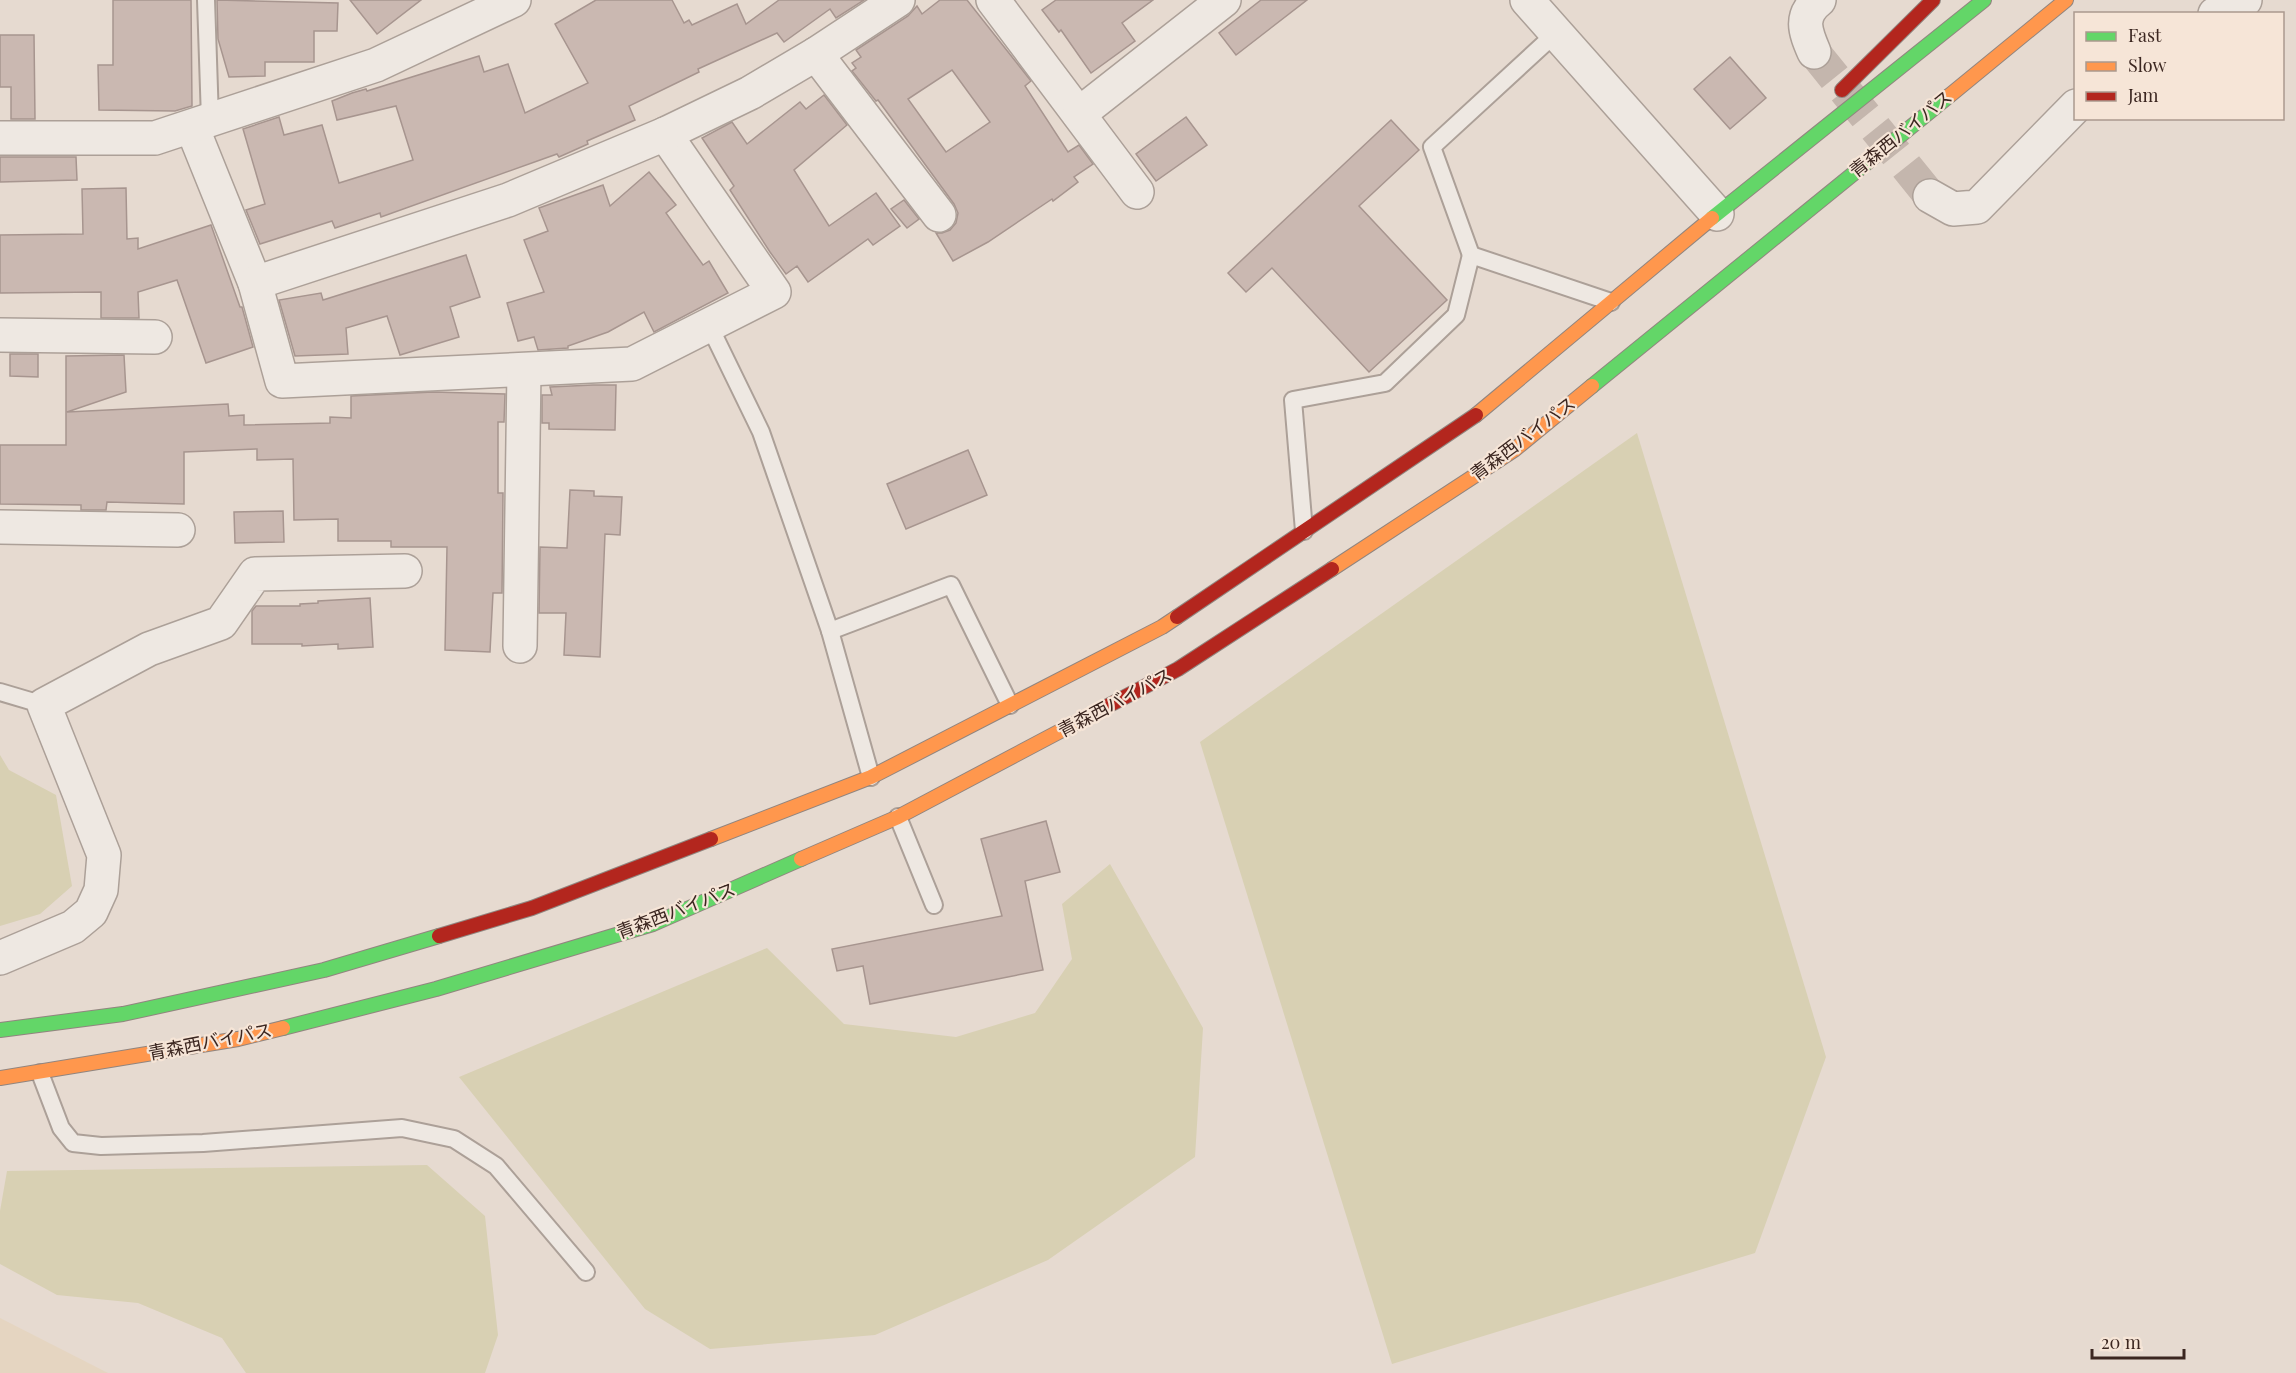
<svg xmlns="http://www.w3.org/2000/svg" width="2296" height="1373" font-family="'Playfair Display','Noto Sans JP',serif">
  <rect width="100%" height="100%" fill="#e6dad0"/>
  <!-- farmland -->
  <path fill="#e5d5c1" d="M 0,1318 L 108,1373 L 0,1373 Z"/>
  <!-- green -->
  <g fill="#d8d0b3">
    <path d="M 1637,433 L 1826,1057 L 1755,1253 L 1392,1364 L 1200,742 Z"/>
    <path d="M 0,755 L 9,770 L 56,795 L 72,886 L 40,914 L 0,926 Z"/>
    <path d="M 1110,864 L 1203,1028 L 1195,1157 L 1048,1260 L 875,1335 L 710,1349 L 645,1309 L 459,1077 L 767,948 L 844,1024 L 956,1037 L 1035,1013 L 1072,959 L 1062,904 Z"/>
    <path d="M 427,1165 L 485,1216 L 498,1335 L 485,1373 L 246,1373 L 222,1338 L 138,1303 L 57,1295 L 0,1264 L 0,1211 L 7,1171 Z"/>
  </g>
  <!-- building -->
  <g fill="#cab8b1" stroke="#a7958f" stroke-width="1.5" fill-rule="evenodd">
    <path d="M 113,0 L 191,0 L 192,106 L 175,111 L 99,110 L 98,65 L 113,65 Z"/>
    <path d="M 217,0 L 338,3 L 337,31 L 314,31 L 314,62 L 265,62 L 265,76 L 229,77 L 218,39 Z"/>
    <path d="M 350,0 L 421,0 L 377,34 Z"/>
    <path d="M 596,0 L 672,0 L 684,23 L 689,20 L 692,25 L 737,4 L 746,24 L 779,0 L 864,0 L 836,18 L 830,9 L 784,42 L 777,33 L 698,69 L 699,72 L 629,106 L 635,120 L 587,141 L 588,144 L 559,157 L 557,154 L 381,217 L 380,213 L 335,228 L 332,221 L 260,244 L 246,210 L 265,204 L 243,129 L 279,117 L 284,135 L 322,125 L 339,183 L 413,160 L 396,106 L 337,120 L 332,101 L 352,93 L 366,89 L 367,91 L 479,56 L 484,72 L 508,64 L 525,113 L 588,83 L 555,24 Z"/>
    <path d="M 940,0 L 967,0 L 1031,81 L 1025,86 L 1068,152 L 1079,145 L 1093,164 L 1074,177 L 1078,182 L 1053,201 L 1052,199 L 988,242 L 953,261 L 936,233 L 942,233 L 950,230 L 956,223 L 958,213 L 954,204 L 878,100 L 876,101 L 852,71 L 856,68 L 852,63 L 861,57 L 856,50 L 908,16 L 917,6 L 922,14 ZM 952,70 L 990,122 L 946,152 L 908,99 Z"/>
    <path d="M 1056,0 L 1153,0 L 1122,23 L 1135,41 L 1091,73 L 1061,30 L 1059,32 L 1042,10 Z"/>
    <path d="M 1261,0 L 1307,0 L 1236,55 L 1219,33 Z"/>
    <path d="M 0,35 L 34,35 L 35,119 L 11,119 L 11,87 L 0,87 Z"/>
    <path d="M 1730,57 L 1766,98 L 1730,129 L 1694,89 Z"/>
    <path d="M 824,95 L 847,125 L 794,170 L 829,226 L 876,193 L 900,226 L 873,245 L 868,239 L 808,282 L 797,266 L 786,274 L 770,252 L 730,190 L 734,186 L 702,138 L 732,122 L 747,144 L 800,102 L 806,109 Z"/>
    <path d="M 1186,117 L 1207,145 L 1156,181 L 1136,154 Z"/>
    <path d="M 1391,120 L 1419,150 L 1359,206 L 1447,300 L 1369,372 L 1272,268 L 1246,292 L 1228,273 Z"/>
    <path d="M 0,157 L 76,157 L 77,180 L 0,182 Z"/>
    <path d="M 649,172 L 676,205 L 666,213 L 703,265 L 709,261 L 728,293 L 654,332 L 644,312 L 608,332 L 568,346 L 568,348 L 538,350 L 534,337 L 518,341 L 507,303 L 544,292 L 524,240 L 548,231 L 539,208 L 603,185 L 610,206 Z"/>
    <path d="M 126,188 L 127,239 L 138,238 L 138,249 L 211,225 L 240,307 L 242,307 L 253,347 L 206,363 L 177,280 L 138,292 L 139,318 L 101,318 L 101,292 L 0,293 L 0,235 L 83,234 L 82,189 Z"/>
    <path d="M 904,200 L 919,219 L 907,228 L 891,209 Z"/>
    <path d="M 466,255 L 480,297 L 450,307 L 459,337 L 400,355 L 387,316 L 346,328 L 348,354 L 295,356 L 279,300 L 321,293 L 323,300 Z"/>
    <path d="M 10,354 L 38,354 L 38,377 L 10,376 Z"/>
    <path d="M 124,355 L 126,392 L 67,412 L 228,404 L 229,416 L 244,415 L 244,425 L 330,423 L 330,417 L 351,418 L 351,396 L 433,392 L 505,394 L 504,422 L 498,422 L 498,493 L 503,493 L 502,593 L 493,593 L 490,652 L 445,650 L 447,547 L 391,547 L 391,541 L 338,541 L 338,519 L 294,520 L 293,459 L 257,460 L 257,449 L 184,452 L 184,504 L 107,502 L 106,510 L 81,510 L 81,505 L 0,504 L 0,445 L 66,445 L 66,356 Z"/>
    <path d="M 593,385 L 616,385 L 615,430 L 549,429 L 549,423 L 542,423 L 542,395 L 552,395 L 550,387 Z"/>
    <path d="M 968,450 L 987,495 L 906,529 L 887,484 Z"/>
    <path d="M 570,490 L 594,491 L 594,496 L 622,497 L 620,535 L 605,534 L 600,657 L 564,655 L 566,613 L 539,613 L 540,547 L 567,548 Z"/>
    <path d="M 283,511 L 284,542 L 235,543 L 234,512 Z"/>
    <path d="M 370,598 L 373,647 L 338,649 L 338,644 L 302,646 L 302,644 L 252,644 L 252,611 L 256,606 L 300,606 L 300,604 L 318,603 L 318,601 Z"/>
    <path d="M 1046,821 L 1060,872 L 1025,881 L 1043,970 L 870,1004 L 863,966 L 837,971 L 832,949 L 1002,916 L 981,839 Z"/>
  </g>
  <g fill="none" stroke-linecap="round" stroke-linejoin="round">
    <!-- street-tunnel -->
    <path stroke="#c4b6ad" stroke-width="33" stroke-dasharray="33 16" stroke-linecap="butt" d="M 1814,52 L 1930,196"/>
    <defs>
      <g id="lane">
        <path d="M 206,0 L 210,119"/>
        <path d="M 1471,255 L 1432,147 L 1556,33"/>
        <path d="M 709,325 L 761,432 L 830,631 L 871,777"/>
        <path d="M 1304,531 L 1293,400 L 1385,383 L 1456,315 L 1471,255 L 1611,302"/>
        <path d="M 830,631 L 951,585 L 1010,705"/>
        <path d="M 0,692 L 44,705"/>
        <path d="M 898,817 L 934,905"/>
        <path d="M 40,1073 L 61,1128 L 73,1143 L 101,1146 L 203,1143 L 402,1128 L 454,1139 L 496,1166 L 586,1272"/>
      </g>
      <g id="street">
        <path d="M 993,0 L 1137,192"/>
        <path d="M 1527,0 L 1717,214"/>
        <path d="M 2215,14 L 2245,0"/>
        <path d="M 1814,52 C 1805,31 1799,16 1819,0"/>
        <path d="M 816,54 L 939,215"/>
        <path d="M 1079,114 L 1224,0"/>
        <path d="M 192,127 L 255,283 L 282,381 L 632,364 L 774,292 L 665,134"/>
        <path d="M 0,138 L 155,138 L 376,65 L 514,0"/>
        <path d="M 1930,196 L 1953,209 L 1977,207 L 2076,106"/>
        <path d="M 255,283 L 508,200 L 665,134 L 750,93 L 816,54 L 898,0"/>
        <path d="M 0,335 L 155,337"/>
        <path d="M 0,527 L 178,530"/>
        <path d="M 520,646 L 524,370"/>
        <path d="M 0,958 L 73,927 L 91,912 L 101,890 L 104,855 L 44,705 L 149,649 L 221,623 L 255,574 L 405,571"/>
      </g>
      <g id="fast">
        <path d="M 1712,218 L 1984,0"/>
        <path d="M 1592,386 L 1949,96"/>
        <path d="M 283,1028 L 436,989 L 653,924 L 801,859"/>
        <path d="M 0,1030 L 123,1014 L 324,970 L 439,936"/>
      </g>
      <g id="slow">
        <path d="M 1949,96 L 2066,0"/>
        <path d="M 1476,415 L 1712,218"/>
        <path d="M 1332,569 L 1514,450 L 1592,386"/>
        <path d="M 711,839 L 871,777 L 1162,627 L 1177,617"/>
        <path d="M 801,859 L 898,817 L 1102,709"/>
        <path d="M 0,1078 L 238,1039 L 283,1028"/>
      </g>
      <g id="jam">
        <path d="M 1842,90 L 1933,0"/>
        <path d="M 1177,617 L 1476,415"/>
        <path d="M 1102,709 L 1178,669 L 1332,569"/>
        <path d="M 439,936 L 532,908 L 711,839"/>
      </g>
    </defs>
    <!-- lane casing -->
    <use href="#lane" stroke="#aca098" stroke-width="20"/>
    <!-- street casing -->
    <use href="#street" stroke="#aca098" stroke-width="36"/>
    <!-- fast casing -->
    <use href="#fast" stroke="#91857f" stroke-width="16"/>
    <!-- slow casing -->
    <use href="#slow" stroke="#91857f" stroke-width="16"/>
    <!-- jam casing -->
    <use href="#jam" stroke="#91857f" stroke-width="16"/>
    <!-- lane -->
    <use href="#lane" stroke="#eee8e2" stroke-width="16"/>
    <!-- street -->
    <use href="#street" stroke="#eee8e2" stroke-width="33"/>
    <!-- fast -->
    <use href="#fast" stroke="#63d668" stroke-width="14"/>
    <!-- slow -->
    <use href="#slow" stroke="#ff974d" stroke-width="14"/>
    <!-- jam -->
    <use href="#jam" stroke="#b3261e" stroke-width="14"/>
  </g>
  <g text-anchor="middle" stroke-width="4.5" stroke-linejoin="round" paint-order="stroke">
    <!-- street labels -->
    <g font-size="18" fill="#3b2620" stroke="#f6e5d7">
      <text transform="translate(1901 134) rotate(-39)" y="6">青森西バイパス</text>
      <text transform="translate(1523 439) rotate(-37)" y="6">青森西バイパス</text>
      <text transform="translate(1115 703) rotate(-28)" y="6">青森西バイパス</text>
      <text transform="translate(676 911) rotate(-21)" y="6">青森西バイパス</text>
      <text transform="translate(210 1042) rotate(-11)" y="6">青森西バイパス</text>
    </g>
  </g>
  <!-- legend -->
  <rect x="2074" y="12" width="210" height="108" fill="#f6e5d7" stroke="#ab998e" stroke-width="1.5"/>
  <rect x="2086" y="32" width="30" height="9" fill="#63d668" stroke="#ab998e" stroke-width="1.5"/>
  <text x="2128" y="42" font-size="18" fill="#3b2620">Fast</text>
  <rect x="2086" y="62" width="30" height="9" fill="#ff974d" stroke="#ab998e" stroke-width="1.5"/>
  <text x="2128" y="72" font-size="18" fill="#3b2620">Slow</text>
  <rect x="2086" y="92" width="30" height="9" fill="#b3261e" stroke="#ab998e" stroke-width="1.5"/>
  <text x="2128" y="102" font-size="18" fill="#3b2620">Jam</text>
  <!-- scale -->
  <path d="M2092 1349v9h92v-9" fill="none" stroke="#3b2620" stroke-width="3"/>
  <text x="2101" y="1349" font-size="18" fill="#3b2620" stroke="#f6e5d7" stroke-width="4.5" paint-order="stroke">20 m</text>
</svg>
